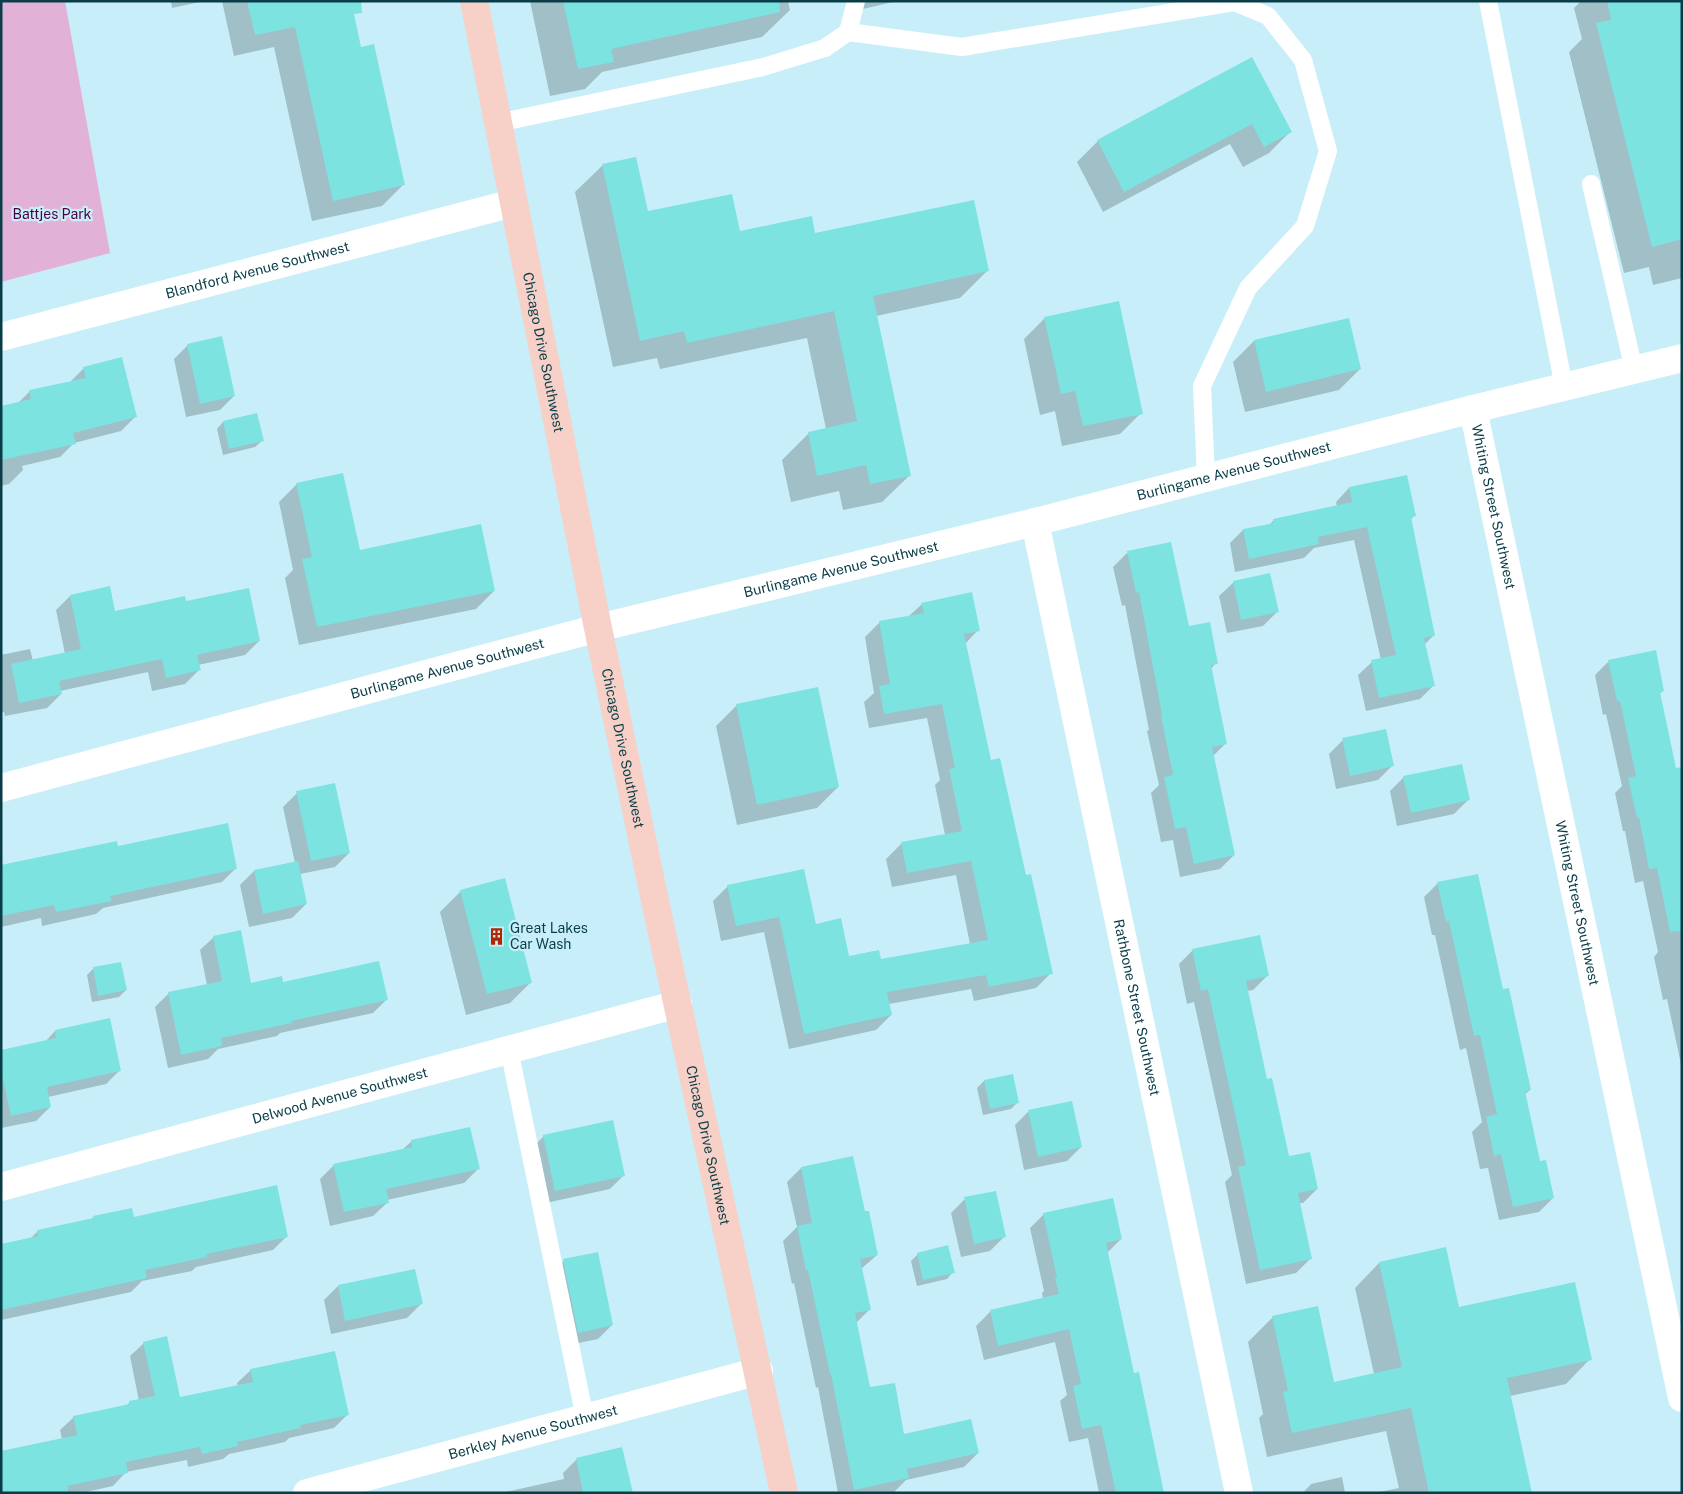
<svg xmlns="http://www.w3.org/2000/svg" width="1683" height="1494" font-family="'Public Sans',sans-serif">
  <rect width="100%" height="100%" fill="#c8eff9"/>
  <!-- green -->
  <path fill="#e2b1d8" d="M 1,1 L 65,1 L 110,253 L 1,282 Z"/>
  <!-- shadow -->
  <g fill="#0003">
    <path d="M 171,1 L 204,1 L 172,8 Z"/>
    <path d="M 222,1 L 350,1 L 360,49 L 403,185 L 382,206 L 312,221 L 274,47 L 234,56 Z"/>
    <path d="M 530,1 L 788,1 L 790,10 L 762,37 L 602,72 L 585,89 L 550,96 Z"/>
    <path d="M 861,1 L 897,1 L 863,9 Z"/>
    <path d="M 1581,1 L 1682,1 L 1682,278 L 1653,285 L 1649,267 L 1624,273 L 1569,52 L 1582,39 L 1574,8 Z"/>
    <path d="M 1251,59 L 1290,132 L 1269,153 L 1243,167 L 1230,144 L 1103,212 L 1077,162 L 1098,141 Z"/>
    <path d="M 603,165 L 647,213 L 739,232 L 814,235 L 987,271 L 960,298 L 876,316 L 910,475 L 882,502 L 843,510 L 839,491 L 791,502 L 782,460 L 809,433 L 826,429 L 807,338 L 660,369 L 657,358 L 613,367 L 575,192 Z"/>
    <path d="M 1045,318 L 1141,413 L 1120,434 L 1062,446 L 1055,411 L 1040,415 L 1024,339 Z"/>
    <path d="M 1254,341 L 1360,369 L 1339,390 L 1245,412 L 1233,362 Z"/>
    <path d="M 188,345 L 234,396 L 220,410 L 186,417 L 174,359 Z"/>
    <path d="M 84,368 L 135,417 L 121,431 L 74,443 L 60,457 L 22,466 L 23,470 L 9,484 L 1,486 L 1,407 L 18,403 L 30,391 L 70,382 Z"/>
    <path d="M 223,422 L 262,441 L 255,447 L 223,455 L 217,429 Z"/>
    <path d="M 297,484 L 359,551 L 494,591 L 476,609 L 299,645 L 285,578 L 293,570 L 279,502 Z"/>
    <path d="M 1349,488 L 1414,516 L 1410,520 L 1434,635 L 1424,645 L 1433,686 L 1420,699 L 1366,711 L 1358,675 L 1372,662 L 1381,660 L 1354,540 L 1314,548 L 1304,558 L 1235,572 L 1230,543 L 1243,530 L 1269,525 L 1274,520 L 1337,507 L 1336,502 Z"/>
    <path d="M 1127,553 L 1216,663 L 1210,670 L 1226,743 L 1213,756 L 1234,855 L 1220,869 L 1180,877 L 1173,840 L 1161,842 L 1151,793 L 1159,785 L 1147,731 L 1149,730 L 1125,605 L 1122,606 L 1113,567 Z"/>
    <path d="M 1234,582 L 1277,612 L 1263,626 L 1227,633 L 1219,596 Z"/>
    <path d="M 70,596 L 114,612 L 185,603 L 259,641 L 245,655 L 198,665 L 199,670 L 185,684 L 152,691 L 148,672 L 60,691 L 61,694 L 47,708 L 5,716 L 4,712 L 1,712 L 1,655 L 30,649 L 33,661 L 65,654 L 56,610 Z"/>
    <path d="M 922,604 L 978,630 L 965,644 L 990,762 L 1026,877 L 1051,973 L 1036,988 L 974,1001 L 971,989 L 889,1004 L 891,1015 L 876,1030 L 789,1049 L 764,932 L 721,941 L 713,901 L 728,886 L 815,925 L 848,957 L 880,961 L 970,944 L 956,875 L 892,887 L 886,859 L 901,844 L 945,835 L 935,785 L 940,780 L 927,718 L 869,728 L 864,702 L 874,693 L 865,637 L 880,622 L 908,617 Z"/>
    <path d="M 1609,661 L 1663,691 L 1659,694 L 1675,769 L 1682,768 L 1681,1064 L 1667,999 L 1663,1000 L 1654,957 L 1658,952 L 1643,881 L 1635,883 L 1625,831 L 1623,831 L 1615,793 L 1622,786 L 1606,714 L 1603,715 L 1595,675 Z"/>
    <path d="M 737,705 L 838,787 L 817,808 L 737,825 L 716,726 Z"/>
    <path d="M 1343,740 L 1392,766 L 1378,780 L 1336,789 L 1329,754 Z"/>
    <path d="M 1404,777 L 1468,800 L 1454,814 L 1397,826 L 1390,791 Z"/>
    <path d="M 297,793 L 349,853 L 335,867 L 300,874 L 306,904 L 292,918 L 249,927 L 240,885 L 254,871 L 295,863 L 283,807 Z"/>
    <path d="M 117,848 L 236,868 L 222,882 L 103,908 L 96,914 L 42,926 L 41,918 L 1,927 L 1,866 Z"/>
    <path d="M 1438,883 L 1502,990 L 1530,1090 L 1524,1095 L 1539,1163 L 1553,1198 L 1539,1212 L 1499,1220 L 1488,1168 L 1480,1169 L 1472,1132 L 1482,1122 L 1466,1048 L 1460,1050 L 1435,935 L 1432,935 L 1424,897 Z"/>
    <path d="M 461,891 L 531,982 L 510,1003 L 466,1015 L 440,912 Z"/>
    <path d="M 214,937 L 250,984 L 282,983 L 386,1000 L 373,1013 L 280,1033 L 277,1036 L 218,1049 L 208,1059 L 168,1068 L 155,1007 L 169,993 L 207,985 L 200,950 Z"/>
    <path d="M 1193,950 L 1267,976 L 1253,990 L 1247,991 L 1266,1081 L 1288,1158 L 1317,1189 L 1303,1203 L 1298,1203 L 1310,1259 L 1296,1273 L 1246,1284 L 1225,1182 L 1232,1175 L 1194,1002 L 1187,1004 L 1179,964 Z"/>
    <path d="M 94,968 L 126,990 L 119,997 L 92,1002 L 87,975 Z"/>
    <path d="M 55,1031 L 120,1070 L 106,1084 L 48,1097 L 50,1107 L 36,1121 L 1,1128 L 1,1051 L 45,1042 Z"/>
    <path d="M 1012,1075 L 1018,1102 L 1011,1109 L 983,1115 L 977,1088 L 984,1081 Z"/>
    <path d="M 1029,1111 L 1081,1147 L 1067,1161 L 1024,1170 L 1015,1125 Z"/>
    <path d="M 544,1136 L 624,1175 L 610,1189 L 541,1204 L 530,1150 Z"/>
    <path d="M 412,1141 L 478,1169 L 464,1183 L 387,1200 L 388,1202 L 373,1216 L 330,1226 L 320,1179 L 334,1165 L 402,1150 Z"/>
    <path d="M 801,1168 L 864,1213 L 877,1255 L 861,1269 L 870,1309 L 856,1323 L 869,1388 L 903,1436 L 978,1453 L 964,1467 L 906,1480 L 894,1492 L 889,1493 L 838,1493 L 818,1387 L 816,1388 L 794,1283 L 792,1284 L 783,1241 L 797,1227 L 787,1182 Z"/>
    <path d="M 965,1199 L 1004,1237 L 990,1251 L 961,1257 L 951,1213 Z"/>
    <path d="M 1044,1214 L 1121,1239 L 1107,1253 L 1133,1375 L 1163,1493 L 1099,1493 L 1088,1438 L 1069,1442 L 1060,1401 L 1067,1395 L 1055,1342 L 984,1360 L 976,1326 L 990,1312 L 1043,1299 L 1042,1293 L 1044,1291 L 1030,1228 Z"/>
    <path d="M 94,1217 L 133,1218 L 287,1236 L 273,1250 L 196,1267 L 192,1271 L 142,1281 L 131,1292 L 1,1320 L 1,1245 L 30,1239 L 38,1231 L 91,1219 Z"/>
    <path d="M 918,1254 L 953,1272 L 947,1279 L 917,1286 L 911,1261 Z"/>
    <path d="M 564,1261 L 612,1325 L 598,1339 L 564,1346 L 550,1275 Z"/>
    <path d="M 1379,1263 L 1458,1309 L 1590,1359 L 1566,1384 L 1510,1396 L 1531,1493 L 1374,1493 L 1399,1488 L 1386,1431 L 1267,1457 L 1259,1418 L 1263,1414 L 1248,1342 L 1273,1317 L 1333,1383 L 1374,1374 L 1355,1288 Z"/>
    <path d="M 338,1286 L 421,1304 L 407,1318 L 331,1334 L 324,1300 Z"/>
    <path d="M 144,1343 L 179,1399 L 238,1386 L 237,1383 L 251,1370 L 347,1415 L 334,1428 L 289,1438 L 285,1442 L 229,1454 L 223,1459 L 188,1467 L 187,1460 L 126,1472 L 113,1486 L 81,1493 L 1,1493 L 1,1449 L 2,1452 L 62,1439 L 60,1430 L 74,1417 L 127,1405 L 130,1402 L 139,1401 L 130,1356 Z"/>
    <path d="M 577,1459 L 631,1493 L 501,1493 L 564,1479 L 563,1473 Z"/>
    <path d="M 1342,1477 L 1345,1493 L 1303,1493 L 1311,1484 Z"/>
  </g>
  <!-- building -->
  <g fill="#7ce3e1">
    <path d="M 247,1 L 361,1 L 362,13 L 354,14 L 361,47 L 374,44 L 405,185 L 333,201 L 295,27 L 255,35 Z"/>
    <path d="M 563,1 L 779,1 L 780,12 L 611,49 L 614,62 L 578,69 Z"/>
    <path d="M 1607,1 L 1682,1 L 1682,239 L 1652,247 L 1596,23 L 1611,20 Z"/>
    <path d="M 1252,57 L 1292,132 L 1264,147 L 1252,124 L 1124,192 L 1097,140 Z"/>
    <path d="M 636,157 L 648,211 L 732,194 L 740,231 L 812,216 L 815,233 L 974,200 L 989,271 L 873,296 L 911,476 L 870,484 L 866,465 L 817,476 L 808,432 L 857,421 L 834,311 L 687,343 L 684,331 L 640,341 L 602,164 Z"/>
    <path d="M 1119,301 L 1143,414 L 1083,426 L 1075,391 L 1061,394 L 1044,317 Z"/>
    <path d="M 1349,318 L 1361,369 L 1266,392 L 1254,340 Z"/>
    <path d="M 222,336 L 235,396 L 200,404 L 187,344 Z"/>
    <path d="M 122,357 L 137,417 L 73,433 L 76,444 L 1,460 L 1,406 L 31,399 L 29,390 L 86,378 L 83,367 Z"/>
    <path d="M 257,413 L 264,441 L 229,449 L 223,421 Z"/>
    <path d="M 343,473 L 360,550 L 481,524 L 495,591 L 317,627 L 302,559 L 312,557 L 296,483 Z"/>
    <path d="M 1407,475 L 1416,516 L 1411,517 L 1435,636 L 1424,638 L 1435,686 L 1379,698 L 1371,660 L 1396,655 L 1367,527 L 1318,537 L 1319,544 L 1249,559 L 1243,529 L 1274,523 L 1273,519 L 1352,502 L 1349,487 Z"/>
    <path d="M 1171,542 L 1189,626 L 1210,622 L 1218,664 L 1211,665 L 1227,744 L 1212,747 L 1235,855 L 1194,864 L 1186,827 L 1175,829 L 1164,777 L 1173,775 L 1161,716 L 1162,715 L 1139,592 L 1136,593 L 1127,551 Z"/>
    <path d="M 1270,573 L 1279,612 L 1241,620 L 1233,581 Z"/>
    <path d="M 110,586 L 115,611 L 185,596 L 186,601 L 249,588 L 260,641 L 197,655 L 201,670 L 166,678 L 162,659 L 59,681 L 62,694 L 19,703 L 11,664 L 81,649 L 70,595 Z"/>
    <path d="M 972,592 L 980,631 L 964,634 L 991,760 L 1000,758 L 1026,875 L 1031,874 L 1053,974 L 989,987 L 986,975 L 887,992 L 892,1015 L 804,1034 L 779,917 L 736,926 L 727,885 L 804,869 L 816,924 L 841,918 L 849,956 L 879,950 L 881,959 L 988,940 L 971,861 L 907,873 L 901,842 L 962,831 L 949,769 L 955,768 L 942,704 L 884,714 L 879,686 L 890,684 L 879,621 L 924,613 L 921,603 Z"/>
    <path d="M 1656,650 L 1664,691 L 1660,692 L 1676,768 L 1682,767 L 1682,931 L 1670,932 L 1657,868 L 1649,869 L 1639,817 L 1637,818 L 1628,778 L 1636,776 L 1620,701 L 1617,701 L 1608,660 Z"/>
    <path d="M 818,687 L 839,787 L 757,805 L 736,704 Z"/>
    <path d="M 1386,729 L 1394,766 L 1350,776 L 1342,738 Z"/>
    <path d="M 1462,764 L 1470,800 L 1411,813 L 1403,776 Z"/>
    <path d="M 335,783 L 350,853 L 311,861 L 296,791 Z"/>
    <path d="M 228,823 L 237,869 L 110,896 L 112,901 L 56,912 L 54,905 L 1,916 L 1,865 L 117,841 L 118,846 Z"/>
    <path d="M 298,861 L 307,904 L 263,914 L 254,870 Z"/>
    <path d="M 1478,874 L 1503,989 L 1509,988 L 1531,1090 L 1525,1091 L 1540,1161 L 1546,1160 L 1554,1198 L 1513,1207 L 1501,1154 L 1494,1156 L 1486,1117 L 1497,1114 L 1480,1035 L 1474,1036 L 1449,921 L 1446,922 L 1437,882 Z"/>
    <path d="M 505,878 L 532,983 L 487,994 L 460,890 Z"/>
    <path d="M 241,930 L 251,983 L 282,976 L 283,982 L 379,961 L 388,1000 L 291,1021 L 292,1023 L 221,1038 L 222,1046 L 181,1055 L 168,992 L 222,981 L 213,936 Z"/>
    <path d="M 1260,935 L 1269,976 L 1246,981 L 1267,1079 L 1272,1078 L 1289,1156 L 1310,1152 L 1318,1189 L 1298,1193 L 1312,1259 L 1260,1270 L 1238,1167 L 1246,1165 L 1208,989 L 1201,991 L 1192,949 Z"/>
    <path d="M 121,962 L 127,990 L 98,996 L 93,967 Z"/>
    <path d="M 110,1018 L 121,1071 L 47,1087 L 51,1107 L 11,1116 L 1,1071 L 1,1050 L 56,1038 L 55,1030 Z"/>
    <path d="M 1013,1074 L 1019,1103 L 990,1109 L 984,1080 Z"/>
    <path d="M 1072,1101 L 1082,1147 L 1038,1157 L 1028,1110 Z"/>
    <path d="M 613,1120 L 625,1176 L 555,1191 L 543,1135 Z"/>
    <path d="M 470,1127 L 480,1169 L 386,1189 L 389,1203 L 344,1212 L 333,1164 L 412,1147 L 411,1140 Z"/>
    <path d="M 853,1156 L 865,1211 L 869,1211 L 878,1255 L 860,1259 L 871,1310 L 855,1313 L 870,1387 L 895,1383 L 904,1434 L 971,1419 L 979,1453 L 907,1469 L 909,1478 L 854,1490 L 831,1374 L 830,1374 L 808,1270 L 806,1271 L 797,1226 L 812,1223 L 801,1167 Z"/>
    <path d="M 277,1185 L 288,1237 L 206,1254 L 207,1257 L 145,1270 L 147,1278 L 1,1310 L 1,1244 L 38,1236 L 37,1230 L 94,1218 L 93,1216 L 132,1208 L 134,1217 Z"/>
    <path d="M 996,1191 L 1006,1237 L 974,1244 L 964,1197 Z"/>
    <path d="M 1113,1198 L 1122,1239 L 1106,1243 L 1134,1373 L 1139,1372 L 1164,1493 L 1116,1493 L 1101,1425 L 1082,1429 L 1073,1386 L 1081,1384 L 1069,1329 L 998,1346 L 990,1310 L 1059,1294 L 1055,1278 L 1057,1278 L 1043,1213 Z"/>
    <path d="M 948,1245 L 955,1273 L 923,1280 L 917,1253 Z"/>
    <path d="M 1446,1247 L 1459,1307 L 1575,1282 L 1592,1360 L 1507,1378 L 1532,1493 L 1429,1493 L 1411,1408 L 1292,1433 L 1283,1392 L 1288,1391 L 1272,1316 L 1318,1306 L 1334,1382 L 1402,1367 L 1379,1262 Z"/>
    <path d="M 598,1252 L 613,1325 L 578,1333 L 563,1259 Z"/>
    <path d="M 415,1269 L 423,1304 L 345,1321 L 338,1285 Z"/>
    <path d="M 167,1336 L 180,1397 L 253,1382 L 250,1369 L 335,1351 L 349,1415 L 300,1425 L 301,1428 L 237,1442 L 238,1446 L 202,1454 L 200,1447 L 126,1462 L 128,1473 L 67,1486 L 69,1493 L 1,1493 L 1,1451 L 77,1435 L 73,1416 L 130,1404 L 129,1401 L 155,1396 L 143,1342 Z"/>
    <path d="M 622,1447 L 633,1493 L 583,1493 L 576,1458 Z"/>
  </g>
  <g fill="none" stroke-linecap="round" stroke-linejoin="round">
    <!-- service -->
    <g stroke="#fff" stroke-width="18">
      <path d="M 1488,1 L 1564,387"/>
      <path d="M 848,32 L 962,47 L 1234,2 L 1268,16 L 1303,60 L 1328,151 L 1305,226 L 1248,288 L 1202,386 L 1206,478"/>
      <path d="M 497,123 L 763,67 L 825,48 L 848,32 L 856,1"/>
      <path d="M 1591,184 L 1634,370"/>
      <path d="M 509,1049 L 585,1418"/>
    </g>
    <!-- minor -->
    <g stroke="#fff" stroke-width="28">
      <path id="s1" d="M 1,337 L 513,203"/>
      <path id="s2" d="M 1473,409 L 1682,1398"/>
      <path id="s3" d="M 1035,522 L 1239,1493"/>
      <path id="s4" d="M 598,628 L 1035,522 L 1473,409 L 1682,358"/>
      <path id="s5" d="M 1,1187 L 678,1004"/>
      <path id="s6" d="M 307,1493 L 759,1371"/>
    </g>
    <!-- tertiary -->
    <path stroke="#fff" stroke-width="28" id="s7" d="M 1,788 L 598,628"/>
    <!-- secondary -->
    <path stroke="#f7d0c8" stroke-width="28" id="s8" d="M 474,1 L 598,628 L 655,901 L 784,1493"/>
  </g>
  <!-- icons -->
  <defs>
    <symbol id="building-bare" viewBox="-9 -9 18 18"><path d="M-4-6H4V6H1V3H-1V6H-4ZM-2.5-4.3h1.7v1.8h-1.7ZM.8-4.3h1.7v1.8H.8ZM-2.5-1h1.7V.8h-1.7ZM.8-1h1.7V.8H.8Z" fill="#b12500" stroke="#c8eff9" stroke-width="2.5" paint-order="stroke"/></symbol>
  </defs>
  <g fill-rule="evenodd">
    <use href="#building-bare" x="484" y="924" width="25" height="25"/>
  </g>
  <g text-anchor="middle" stroke-width="4.5" stroke-linejoin="round" paint-order="stroke">
    <!-- park labels -->
    <g font-size="14" fill="#4b0043" stroke="#c8eff9">
      <text x="52" y="219">Battjes Park</text>
    </g>
    <!-- street labels -->
    <g font-size="14" fill="#093d47" stroke="#c8eff9">
      <text dy="5" stroke="none"><textPath href="#s1" startOffset="265">Blandford Avenue Southwest</textPath></text>
      <text dy="5" stroke="none"><textPath href="#s8" startOffset="358">Chicago Drive Southwest</textPath></text>
      <text dy="5" stroke="none"><textPath href="#s4" startOffset="655">Burlingame Avenue Southwest</textPath></text>
      <text dy="5" stroke="none"><textPath href="#s2" startOffset="100">Whiting Street Southwest</textPath></text>
      <text dy="5" stroke="none"><textPath href="#s4" startOffset="250">Burlingame Avenue Southwest</textPath></text>
      <text dy="5" stroke="none"><textPath href="#s7" startOffset="462">Burlingame Avenue Southwest</textPath></text>
      <text dy="5" stroke="none"><textPath href="#s8" startOffset="762">Chicago Drive Southwest</textPath></text>
      <text dy="5" stroke="none"><textPath href="#s2" startOffset="505">Whiting Street Southwest</textPath></text>
      <text dy="5" stroke="none"><textPath href="#s3" startOffset="496">Rathbone Street Southwest</textPath></text>
      <text dy="5" stroke="none"><textPath href="#s5" startOffset="351">Delwood Avenue Southwest</textPath></text>
      <text dy="5" stroke="none"><textPath href="#s8" startOffset="1168">Chicago Drive Southwest</textPath></text>
      <text dy="5" stroke="none"><textPath href="#s6" startOffset="234">Berkley Avenue Southwest</textPath></text>
    </g>
    <!-- poi labels -->
    <g font-size="14" fill="#093d47" stroke="#c8eff9" text-anchor="start">
      <text x="510" y="933">Great Lakes<tspan x="510" dy="16">Car Wash</tspan></text>
    </g>
  </g>
  <!-- border -->
  <rect width="1683" height="1494" fill="none" stroke="#093d47" stroke-width="5"/>
</svg>
